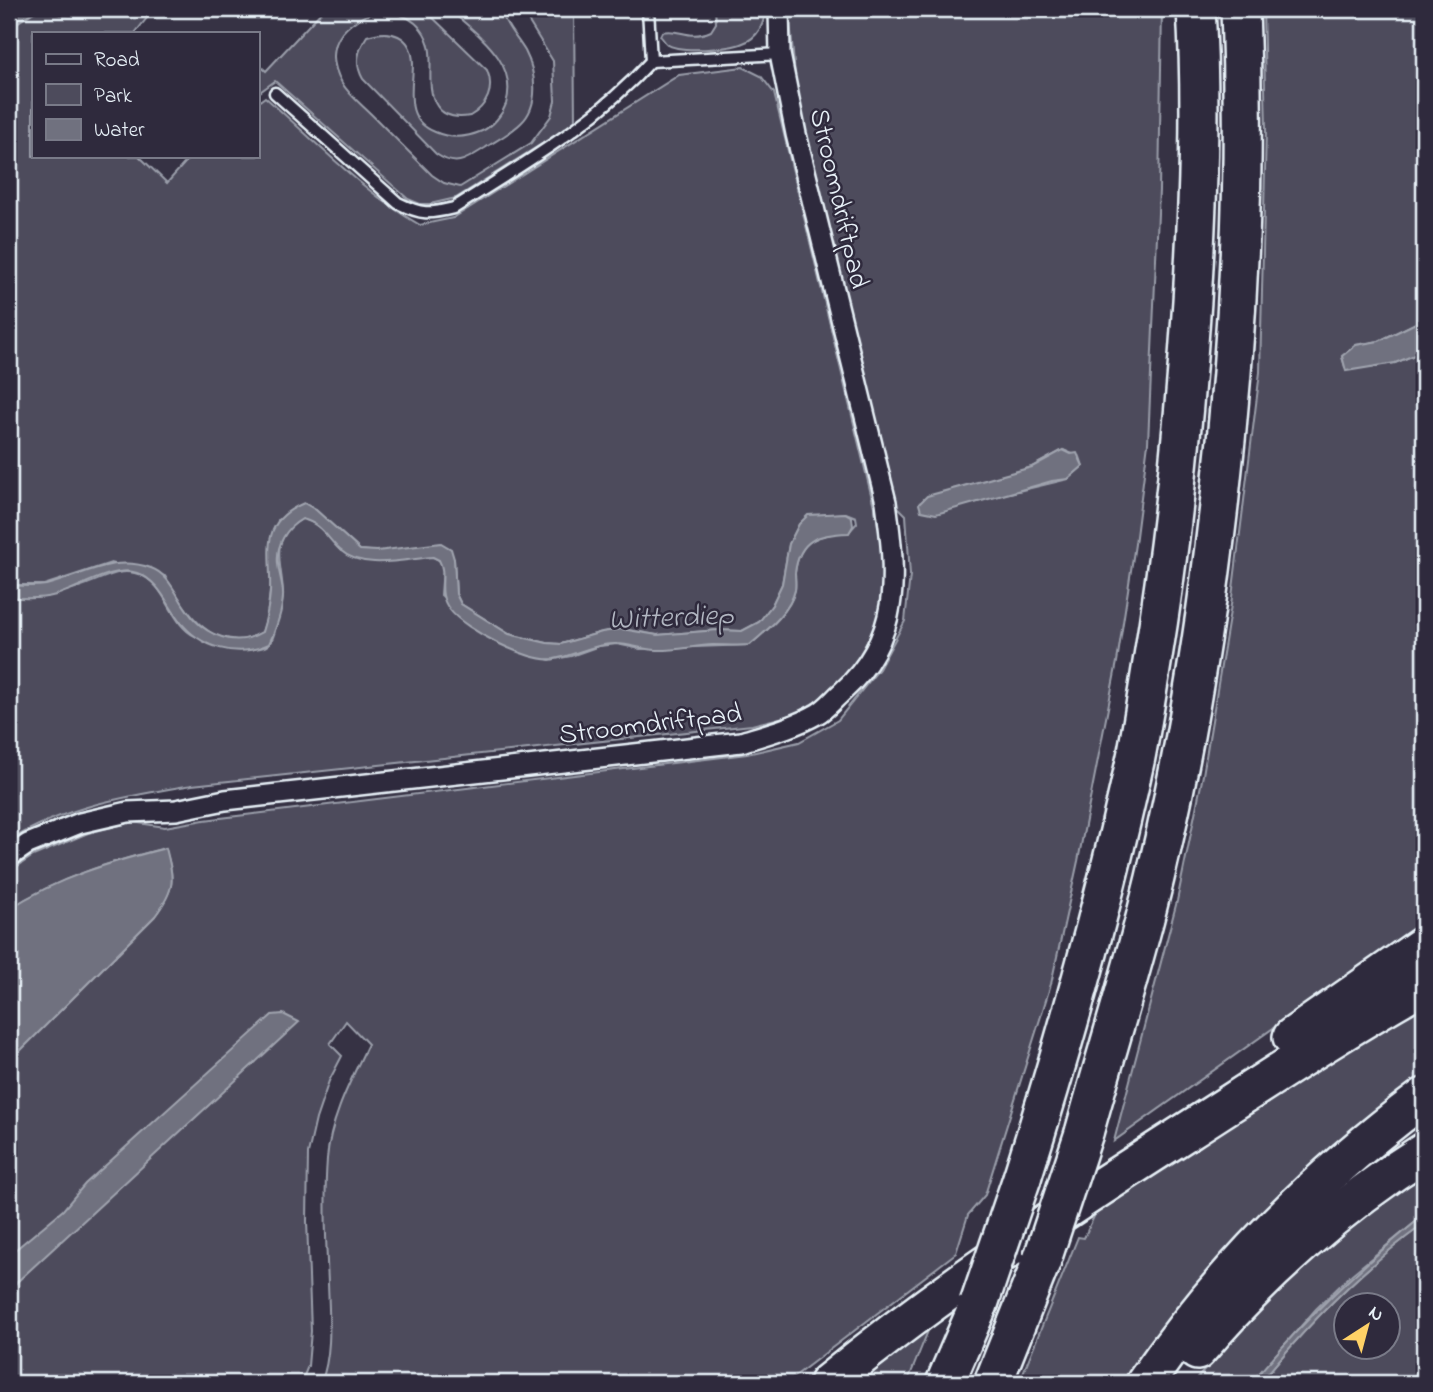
<svg xmlns="http://www.w3.org/2000/svg" width="1433" height="1392" font-family="'Indie Flower',sans-serif">
  <rect width="100%" height="100%" fill="#363244"/>
  <filter id="ink" filterUnits="userSpaceOnUse"><feTurbulence type="fractalNoise" baseFrequency=".0143" numOctaves="2"/><feDisplacementMap in="SourceGraphic" scale="14" xChannelSelector="R" yChannelSelector="G"/><feConvolveMatrix kernelMatrix="1 2 1 2 8 2 1 2 1" color-interpolation-filters="sRGB"/></filter>
  <g filter="url(#ink)">
    <!-- green -->
    <g fill="#4d4b5c" stroke="#9a9eaa" stroke-width="2" fill-rule="evenodd">
      <path d="M 70,9 L 154,9 L 135,33 L 33,33 L 33,156 L 139,156 L 167,183 L 191,156 L 257,156 L 257,103 L 265,97 C 312,138 366,195 420,225 L 453,218 L 679,75 L 743,67 L 761,76 L 774,93 L 877,519 C 880,538 884,558 884,577 C 883,632 845,692 793,714 C 781,719 766,721 752,725 L 192,785 C 128,796 65,806 9,841 L 9,597 C 34,599 63,593 87,584 C 107,577 122,566 143,576 C 167,587 171,625 195,636 C 207,641 224,642 237,645 C 247,647 258,652 268,645 C 272,641 275,632 276,626 C 278,616 283,604 283,595 C 283,563 266,540 302,519 C 319,522 330,538 341,551 L 433,557 L 439,560 L 443,567 L 441,595 L 495,642 L 520,652 L 550,660 L 571,656 L 599,646 L 617,644 L 640,649 L 750,645 C 766,631 790,612 795,590 C 796,585 795,578 795,573 C 799,539 819,534 849,532 L 857,523 L 856,517 L 846,513 L 808,516 L 799,524 L 789,544 L 782,584 L 772,605 L 759,622 L 742,631 L 718,630 L 657,635 L 622,629 L 602,632 L 561,644 L 547,643 L 509,634 L 461,604 L 456,594 L 454,559 L 360,550 L 316,510 L 278,520 L 267,617 L 262,632 C 215,660 186,611 165,576 L 111,563 L 44,585 L 9,585 L 9,28 L 37,10 L 67,15 Z"/>
      <path d="M 324,9 L 424,9 L 487,70 C 495,89 487,106 470,116 C 458,118 444,117 437,106 C 422,82 440,53 421,29 C 413,19 402,14 389,12 C 371,10 353,20 342,33 C 330,49 333,67 342,83 C 349,95 362,105 371,114 C 392,135 412,155 432,175 L 444,183 L 460,187 L 531,143 L 551,116 L 555,101 L 553,61 L 521,9 L 574,9 L 575,123 L 456,198 L 430,204 L 420,204 L 408,199 L 275,81 L 257,94 L 257,63 L 266,71 Z"/>
      <path d="M 449,9 L 500,9 C 505,26 516,36 525,51 C 536,72 540,105 521,123 C 511,133 497,140 485,148 C 466,160 456,168 436,154 L 363,79 C 354,63 358,50 367,36 C 390,29 412,34 413,63 C 413,90 403,119 435,132 C 451,139 466,138 482,131 C 493,126 502,115 506,104 C 519,61 476,34 449,9 Z"/>
      <path d="M 715,9 L 765,9 C 765,23 758,38 743,43 C 730,49 678,53 667,44 C 664,42 663,38 660,36 L 662,32 C 681,28 688,41 711,31 L 716,23 Z"/>
      <path d="M 789,9 L 1162,9 L 1159,190 L 1148,443 L 1135,544 L 1117,662 L 1078,861 L 1051,984 L 985,1195 L 968,1215 L 956,1253 L 786,1383 L 321,1383 C 333,1352 329,1316 328,1283 C 326,1242 324,1200 327,1159 C 330,1119 351,1080 368,1044 L 346,1021 L 330,1044 L 342,1056 L 329,1081 L 316,1119 L 308,1154 L 307,1221 L 311,1331 L 308,1366 L 301,1383 L 9,1383 L 9,1062 L 155,916 C 174,890 176,879 165,848 C 110,862 57,878 9,909 L 9,872 L 33,856 L 88,833 L 132,822 L 165,827 L 204,820 L 747,754 L 799,742 L 838,720 L 879,669 L 905,621 L 910,575 L 906,515 L 897,506 L 809,146 L 796,87 ZM 1063,450 L 1080,457 L 1083,466 L 1068,479 L 1010,493 L 919,503 L 1032,467 Z"/>
      <path d="M 1263,9 L 1424,9 L 1424,319 L 1379,341 L 1356,345 L 1342,357 L 1346,370 L 1395,363 L 1424,351 L 1424,921 L 1114,1141 L 1177,901 L 1203,775 L 1231,605 L 1260,372 L 1266,129 Z"/>
      <path d="M 1424,993 L 1424,1087 L 1133,1383 L 1019,1383 L 1078,1237 L 1084,1238 L 1097,1210 Z"/>
      <path d="M 1424,1173 L 1424,1215 L 1352,1274 L 1316,1309 L 1251,1383 L 1193,1383 C 1238,1332 1285,1282 1338,1238 C 1365,1215 1395,1194 1424,1173 Z"/>
      <path d="M 1424,1224 L 1424,1383 L 1260,1383 C 1308,1324 1362,1268 1424,1224 ZM 1346,1304 L 1388,1304 L 1388,1346 L 1346,1346 Z"/>
      <path d="M 930,1326 L 907,1383 L 855,1383 Z"/>
    </g>
    <!-- water -->
    <g fill="#70717f" stroke="#a0a4af" stroke-width="2">
      <path d="M 25,9 L 70,9 L 67,15 C 58,16 53,11 44,10 C 31,9 20,22 9,28 L 9,20 Z"/>
      <path d="M 1424,319 L 1424,351 L 1395,363 L 1346,371 L 1342,356 L 1356,345 L 1379,341 Z"/>
      <path d="M 1063,450 L 1071,454 L 1077,453 L 1083,466 L 1068,479 L 1052,481 L 936,514 L 921,511 L 919,504 L 927,496 L 1032,467 Z"/>
      <path d="M 304,503 L 316,510 L 360,550 L 377,551 L 441,543 L 451,549 L 454,559 L 456,594 L 461,604 L 509,634 L 547,643 L 561,644 L 602,632 L 622,629 L 657,635 L 718,630 L 742,631 L 759,622 L 772,605 L 782,584 L 789,544 L 799,524 L 808,515 L 845,513 L 852,517 L 853,526 L 849,533 C 819,534 799,538 795,573 C 795,578 796,584 795,590 C 790,612 766,631 750,645 C 738,646 725,645 713,645 C 695,646 677,650 659,650 C 645,651 631,644 617,644 C 596,643 575,655 554,659 C 530,663 465,630 450,610 C 435,591 448,576 439,560 L 433,557 C 405,559 363,571 340,550 C 327,538 321,523 302,519 C 286,528 276,545 278,564 C 279,575 284,586 283,597 C 282,613 275,631 269,644 C 237,659 200,648 179,620 C 167,604 158,580 137,573 C 113,565 80,588 56,595 C 41,599 25,599 9,597 L 9,585 C 20,586 35,587 46,585 C 82,576 113,554 151,568 C 180,578 179,624 222,637 C 237,642 249,640 262,632 C 266,619 269,606 270,593 C 272,553 257,523 304,503 Z"/>
      <path d="M 166,848 C 174,880 176,888 155,916 L 9,1062 L 9,909 C 57,878 110,862 166,848 Z"/>
      <path d="M 283,1014 L 299,1022 L 17,1282 L 9,1293 L 9,1255 L 63,1210 L 85,1184 L 272,1015 Z"/>
      <path d="M 1424,1215 L 1424,1224 C 1362,1268 1308,1324 1260,1383 L 1251,1383 C 1305,1318 1359,1268 1424,1215 Z"/>
    </g>
    <g fill="none" stroke-linecap="round" stroke-linejoin="round">
      <defs>
        <g id="service">
          <path d="M 648,9 L 651,61 L 780,54"/>
          <path d="M 275,93 L 398,203 C 422,215 429,214 454,208 C 526,162 593,125 651,61"/>
        </g>
        <path id="minor" d="M 9,857 L 28,844 L 80,823 L 128,812 L 176,810 L 225,800 L 741,742 C 767,734 794,727 817,714 C 826,709 834,699 842,692 C 902,638 896,576 886,502 L 796,134 L 780,54 L 779,9"/>
        <g id="motorway">
          <path d="M 1292,1037 L 1424,945"/>
          <path d="M 1084,1133 C 1104,1061 1126,990 1145,918 C 1180,783 1203,645 1219,506 C 1238,341 1247,175 1240,9"/>
          <path d="M 1022,1178 C 1066,1039 1105,899 1136,757 C 1142,726 1147,694 1152,663 C 1172,542 1184,423 1192,301 C 1198,204 1202,106 1196,9"/>
          <path d="M 1197,1351 C 1261,1276 1341,1204 1424,1152"/>
          <path d="M 828,1383 C 942,1290 1065,1209 1189,1130 C 1267,1080 1344,1029 1424,984"/>
          <path d="M 945,1383 L 979,1304"/>
          <path d="M 993,1383 L 1042,1260"/>
          <path d="M 1145,1383 C 1221,1273 1316,1177 1424,1097"/>
        </g>
      </defs>
      <!-- service casing -->
      <use href="#service" stroke="#e8f1f8" stroke-width="15"/>
      <!-- minor casing -->
      <use href="#minor" stroke="#e8f1f8" stroke-width="24"/>
      <!-- motorway casing -->
      <use href="#motorway" stroke="#e8f1f8" stroke-width="42"/>
      <!-- service -->
      <use href="#service" stroke="#2f2a3d" stroke-width="10"/>
      <!-- minor -->
      <use href="#minor" stroke="#2f2a3d" stroke-width="19"/>
      <!-- motorway -->
      <use href="#motorway" stroke="#2f2a3d" stroke-width="37"/>
      <defs>
        <g id="motorway-bridge">
          <path d="M 1042,1260 L 1084,1133"/>
          <path d="M 979,1304 L 1022,1178"/>
        </g>
      </defs>
      <!-- motorway-bridge casing -->
      <use href="#motorway-bridge" stroke="#e8f1f8" stroke-width="42" stroke-linecap="butt"/>
      <!-- motorway-bridge -->
      <use href="#motorway-bridge" stroke="#2f2a3d" stroke-width="37"/>
    </g>
  </g>
  <g text-anchor="middle" stroke-width="5" stroke-linejoin="round" paint-order="stroke">
    <!-- street labels -->
    <g font-size="28" fill="#e8f1f8" stroke="#2f2a3d">
      <text transform="translate(841 198) rotate(77)" y="10">Stroomdriftpad</text>
      <text transform="translate(650 722) rotate(-7)" y="10">Stroomdriftpad</text>
    </g>
    <!-- water labels -->
    <g font-size="30" font-style="italic" fill="#b2b7c2" stroke="#2f2a3d">
      <text transform="translate(671 616) rotate(-2)" y="10">Witterdiep</text>
    </g>
  </g>
  <!-- margin -->
  <rect width="1433" height="1392" fill="none" stroke="#2f2a3d" stroke-width="35"/>
  <rect x="18" y="18" width="1398" height="1357" fill="none" stroke="#e8f1f8" stroke-width="2.5" filter="url(#ink)"/>
  <!-- legend -->
  <rect x="32" y="32" width="228" height="126" fill="#2f2a3d" stroke="#797a88" stroke-width="2"/>
  <rect x="46" y="54" width="35" height="10" fill="#2f2a3d" stroke="#797a88" stroke-width="2"/>
  <text x="94" y="66" font-size="21" fill="#e8f1f8">Road</text>
  <rect x="46" y="84" width="35" height="21" fill="#4d4b5c" stroke="#797a88" stroke-width="2"/>
  <text x="94" y="102" font-size="21" fill="#e8f1f8">Park</text>
  <rect x="46" y="119" width="35" height="21" fill="#70717f" stroke="#797a88" stroke-width="2"/>
  <text x="94" y="136" font-size="21" fill="#e8f1f8">Water</text>
  <!-- north arrow -->
  <g transform="translate(1367 1326) rotate(36)"><circle r="33" fill="#2f2a3d" stroke="#797a88" stroke-width="2"/>
  <path d="M0-5L12 26L0 18L-12 26Z" fill="#ffd166"/>
  <text y="-10" font-size="19" font-weight="bold" text-anchor="middle" fill="#e8f1f8">N</text>
  </g>
</svg>
